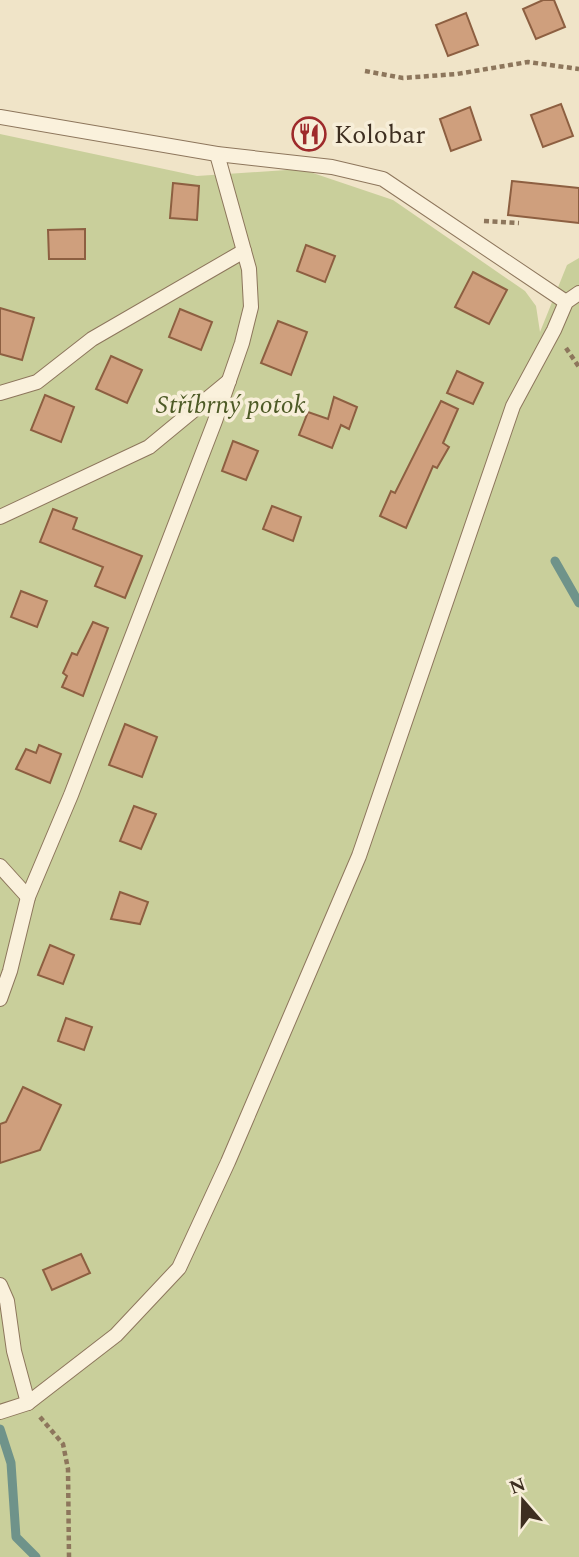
<svg xmlns="http://www.w3.org/2000/svg" width="579" height="1557" font-family="Spectral,serif">
  <rect width="100%" height="100%" fill="#f0e4c8"/>
  <!-- green -->
  <path fill="#c9cf9b" d="M 0,134 L 197,176 L 301,169 L 393,200 L 525,291 L 536,306 L 540,332 L 567,265 L 579,258 L 579,1557 L 0,1557 Z"/>
  <g fill="none" stroke-linecap="round" stroke-linejoin="round">
    <!-- stream -->
    <g stroke="#6f938a" stroke-width="9">
      <path d="M 555,561 L 579,603"/>
      <path d="M 0,1429 L 11,1463 L 16,1537 L 36,1557"/>
    </g>
  </g>
  <!-- building -->
  <g fill="#cf9f7d" stroke="#8d5f41" stroke-width="2">
    <path d="M 543,0 L 554,0 L 565,27 L 536,39 L 523,9 Z"/>
    <path d="M 466,13 L 478,45 L 448,56 L 436,25 Z"/>
    <path d="M 561,104 L 573,136 L 543,147 L 531,115 Z"/>
    <path d="M 470,107 L 481,140 L 451,151 L 440,119 Z"/>
    <path d="M 512,181 L 579,188 L 579,223 L 508,215 Z"/>
    <path d="M 173,183 L 199,186 L 197,220 L 170,218 Z"/>
    <path d="M 85,229 L 85,259 L 49,259 L 48,230 Z"/>
    <path d="M 306,245 L 335,256 L 325,282 L 297,271 Z"/>
    <path d="M 473,272 L 507,290 L 489,324 L 455,307 Z"/>
    <path d="M 0,308 L 34,318 L 22,360 L 0,354 Z"/>
    <path d="M 180,309 L 212,322 L 201,350 L 169,337 Z"/>
    <path d="M 278,321 L 307,332 L 291,375 L 261,363 Z"/>
    <path d="M 111,356 L 142,370 L 127,403 L 96,389 Z"/>
    <path d="M 457,371 L 483,383 L 473,404 L 447,393 Z"/>
    <path d="M 45,395 L 74,407 L 61,442 L 31,430 Z"/>
    <path d="M 334,397 L 357,407 L 349,429 L 341,425 L 332,448 L 299,435 L 308,412 L 328,419 Z"/>
    <path d="M 441,401 L 458,409 L 443,443 L 449,447 L 437,468 L 433,466 L 406,528 L 380,516 L 391,491 L 395,493 Z"/>
    <path d="M 233,441 L 258,451 L 246,480 L 222,471 Z"/>
    <path d="M 272,506 L 301,517 L 293,541 L 263,529 Z"/>
    <path d="M 53,509 L 77,518 L 73,529 L 142,556 L 125,598 L 95,586 L 103,567 L 40,542 Z"/>
    <path d="M 21,591 L 47,601 L 37,627 L 11,617 Z"/>
    <path d="M 93,622 L 108,628 L 83,696 L 62,687 L 67,676 L 63,673 L 72,653 L 77,655 Z"/>
    <path d="M 125,724 L 157,737 L 142,777 L 109,765 Z"/>
    <path d="M 39,745 L 61,754 L 50,783 L 16,769 L 26,749 L 36,753 Z"/>
    <path d="M 134,806 L 156,814 L 141,849 L 120,841 Z"/>
    <path d="M 120,892 L 148,902 L 140,924 L 111,919 Z"/>
    <path d="M 50,945 L 74,955 L 63,984 L 38,975 Z"/>
    <path d="M 66,1018 L 92,1027 L 84,1050 L 58,1041 Z"/>
    <path d="M 23,1087 L 61,1105 L 40,1150 L 0,1163 L 0,1124 L 6,1122 Z"/>
    <path d="M 81,1254 L 90,1273 L 52,1290 L 43,1270 Z"/>
  </g>
  <g fill="none" stroke-linecap="round" stroke-linejoin="round">
    <defs>
      <g id="lane">
        <path d="M 0,117 L 217,154 L 332,167 L 383,179 L 566,302"/>
        <path d="M 0,393 L 37,382 L 92,339 L 244,251"/>
        <path d="M 0,517 L 149,447 L 229,381"/>
        <path d="M 0,866 L 28,897"/>
        <path d="M 0,999 L 10,971 L 28,897 L 71,795 L 215,421 L 242,343 L 251,307 L 249,269 L 217,154"/>
        <path d="M 0,1285 L 7,1301 L 14,1351 L 28,1403"/>
        <path d="M 0,1412 L 28,1403 L 116,1335 L 179,1268 L 228,1162 L 359,856 L 513,406 L 554,330 L 566,302 L 579,293"/>
      </g>
    </defs>
    <!-- lane casing -->
    <use href="#lane" stroke="#8d765c" stroke-width="16"/>
    <!-- path -->
    <g stroke="#8d765c" stroke-width="4.5" stroke-dasharray="5 3.5" stroke-linecap="butt">
      <path d="M 365,71 L 403,78 L 457,74 L 528,62 L 579,69"/>
      <path d="M 484,221 L 519,223"/>
      <path d="M 566,348 L 579,367"/>
      <path d="M 40,1417 L 63,1444 L 68,1469 L 69,1557"/>
    </g>
    <!-- lane -->
    <use href="#lane" stroke="#faf1dc" stroke-width="14"/>
  </g>
  <!-- icons -->
  <defs>
    <symbol id="restaurant-ring" viewBox="-11 -11 22 22"><circle r="9.5" fill="#f7eed8" stroke="#9e2a2b" stroke-width="1.5"/><path d="M-5-6h1v4h1v-4h1v4h1v-4h1v5L-1.5 .5V6h-2V.5L-5-1ZM5-6V6H3V1.5H1.5Q1.5-4 5-6Z" fill="#9e2a2b"/></symbol>
  </defs>
  <g fill-rule="evenodd">
    <use href="#restaurant-ring" x="290" y="115" width="38" height="38"/>
  </g>
  <g text-anchor="middle" stroke-width="7" stroke-linejoin="round" paint-order="stroke">
    <!-- poi labels -->
    <g font-size="26" fill="#3d2e20" stroke="#f7eed8" text-anchor="start">
      <text x="334" y="143">Kolobar</text>
    </g>
    <!-- park labels -->
    <g font-size="26" font-style="italic" fill="#4d5a26" stroke="#f7eed8">
      <text x="231" y="413">Stříbrný potok</text>
    </g>
  </g>
  <!-- north arrow -->
  <g transform="translate(523 1501) rotate(340)" stroke="#f7eed8" stroke-width="5" paint-order="stroke">
  <path d="M0-5L12 26L0 18L-12 26Z" fill="#3d2e20"/>
  <text y="-10" font-size="19" font-weight="bold" text-anchor="middle" fill="#3d2e20">N</text>
  </g>
</svg>
